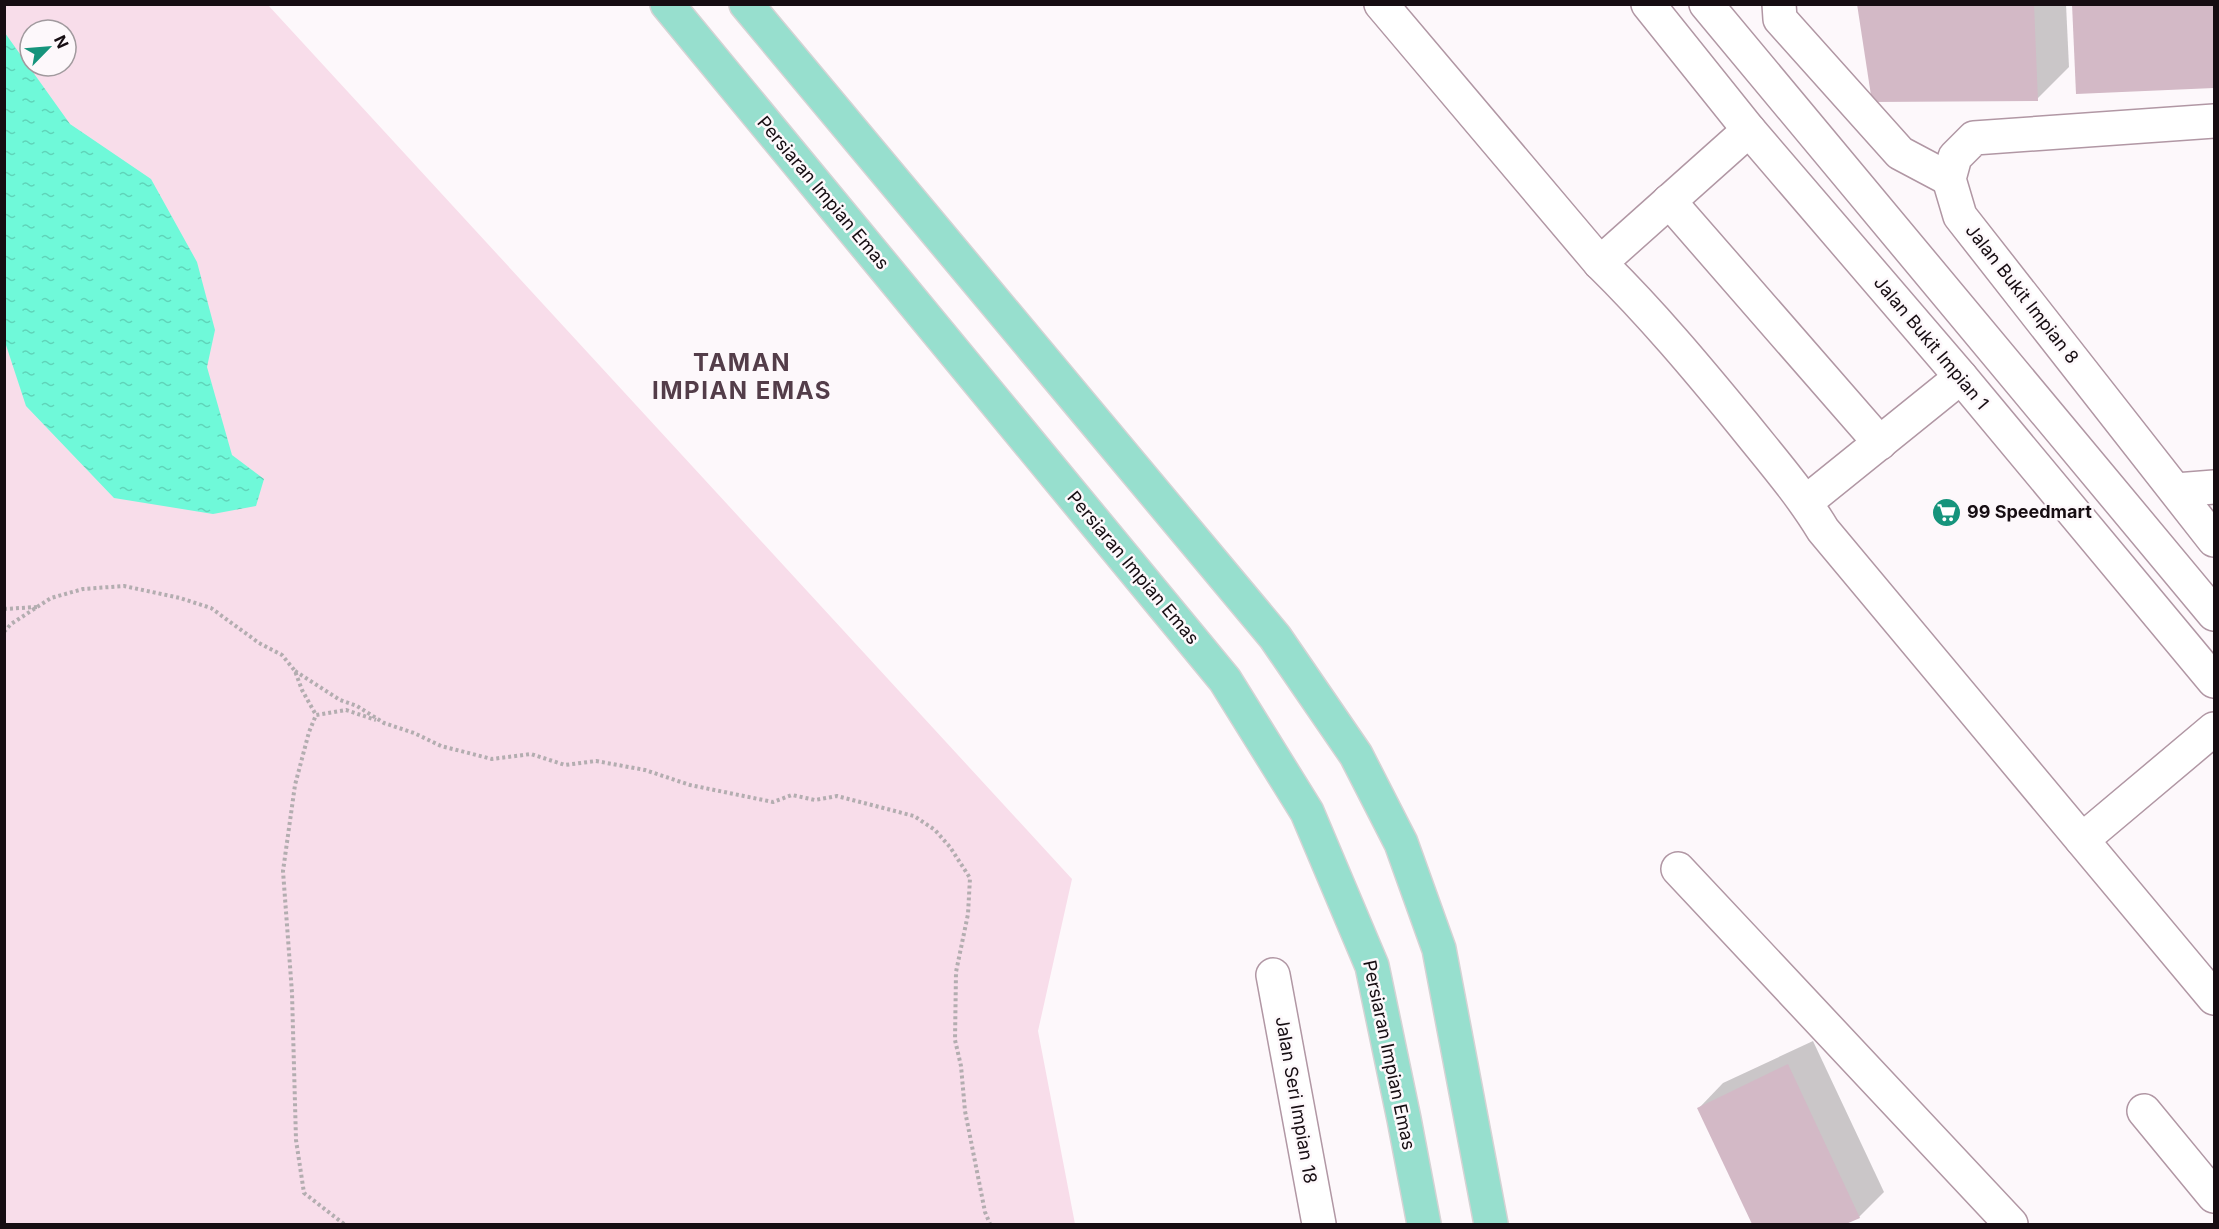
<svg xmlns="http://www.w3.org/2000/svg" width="2219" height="1229" font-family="Inter,sans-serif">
  <defs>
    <pattern id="water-ripples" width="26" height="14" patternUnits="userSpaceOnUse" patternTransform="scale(1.5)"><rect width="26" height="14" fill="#6ff9d9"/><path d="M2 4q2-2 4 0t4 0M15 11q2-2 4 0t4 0" fill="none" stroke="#5fd4b9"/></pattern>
  </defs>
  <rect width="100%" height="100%" fill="#fdf8fb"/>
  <!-- grass -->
  <path fill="#f8ddea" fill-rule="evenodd" d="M 5,5 L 268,5 L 1072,879 L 1038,1031 L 1075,1224 L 5,1224 ZM 30,30 L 66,30 L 66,66 L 30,66 Z"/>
  <!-- water -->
  <path fill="url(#water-ripples)" d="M 5,33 L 70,124 L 151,179 L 197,262 L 215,330 L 207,367 L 232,455 L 264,479 L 256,506 L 213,514 L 114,498 L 26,406 L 5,342 Z"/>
  <!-- shadow -->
  <g fill="#0003">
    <path d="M 1858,4 L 2066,4 L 2069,67 L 2037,99 Z"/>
    <path d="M 2074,4 L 2214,4 L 2214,86 L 2078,92 Z"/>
    <path d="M 1813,1041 L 1884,1192 L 1859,1217 L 1843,1224 L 1753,1224 L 1699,1108 L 1723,1083 Z"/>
  </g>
  <!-- building -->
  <g fill="#d3b9c6">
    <path d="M 1857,4 L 2034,4 L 2038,101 L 1872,102 Z"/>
    <path d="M 2072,4 L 2214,4 L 2214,88 L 2076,94 Z"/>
    <path d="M 1788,1064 L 1860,1218 L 1846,1224 L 1752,1224 L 1697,1108 Z"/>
  </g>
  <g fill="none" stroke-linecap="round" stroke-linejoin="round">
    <defs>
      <g id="minor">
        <path d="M 1381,4 L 1600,263 C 1651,313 1697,368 1743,424 C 1771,459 1800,492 1823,530 L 2214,998"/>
        <path d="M 1648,4 L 1749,130 L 1961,377 L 2214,681"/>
        <path d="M 1706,4 L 2214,614"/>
        <path d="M 1779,4 L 1780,19 L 1900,153 L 1949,179"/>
        <path d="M 2214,121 L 1974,138 L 1955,157 L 1949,179 L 1960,216 L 2214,540"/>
        <path d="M 1669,201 L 1880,443"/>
        <path d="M 1600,263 L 1749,130"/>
        <path d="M 2176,490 L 2214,487"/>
        <path d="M 1806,502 L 1961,377"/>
        <path d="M 2082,840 L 2214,729"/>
        <path d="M 1678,869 L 2011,1224"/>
        <path d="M 1273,975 L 1319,1224"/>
        <path d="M 2144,1111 L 2214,1196"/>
      </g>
      <g id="major">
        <path d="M 667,4 L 1225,680 L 1307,812 L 1372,966 L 1404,1119 L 1424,1224"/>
        <path d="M 746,4 L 1275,637 L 1356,755 L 1401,843 L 1439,949 L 1491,1224"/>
      </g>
    </defs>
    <!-- minor casing -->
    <use href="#minor" stroke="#b197a4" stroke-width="36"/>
    <!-- major casing -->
    <use href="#major" stroke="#d5d3d4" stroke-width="36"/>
    <!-- path -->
    <g stroke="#b3adb0" stroke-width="4" stroke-dasharray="3 3" stroke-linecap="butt">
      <path d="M 4,609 L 37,607"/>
      <path d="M 4,632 L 11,624 L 51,598 L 83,589 L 124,586 L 180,598 L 211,608 L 259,643 L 282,655 L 295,671 L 302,690 L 316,715"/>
      <path d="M 295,671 L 340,700 L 357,706 L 384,723 L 414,733 L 441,746 L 492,759 L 531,754 L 565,765 L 596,761 L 645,770 L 690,785 L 773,802 L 792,795 L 815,800 L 837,796 L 914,816 L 935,830 L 950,847 L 970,878 L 968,914 L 956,972 L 955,1040 L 961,1066 L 965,1111 L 985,1212 L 990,1224"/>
      <path d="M 344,1224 L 304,1193 L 296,1140 L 292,993 L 283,871 L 295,785 L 309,732 L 316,715 L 346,710 L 376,720"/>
    </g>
    <!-- minor -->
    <use href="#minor" stroke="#fff" stroke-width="33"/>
    <!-- major -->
    <use href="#major" stroke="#97dfce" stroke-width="33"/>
  </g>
  <!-- icons -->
  <defs>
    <symbol id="supermarket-disc" viewBox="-11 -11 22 22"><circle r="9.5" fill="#16947c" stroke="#fdf8fb"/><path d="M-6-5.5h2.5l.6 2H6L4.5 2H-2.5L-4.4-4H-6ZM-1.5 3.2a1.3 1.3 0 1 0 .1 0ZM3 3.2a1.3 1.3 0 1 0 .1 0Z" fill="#fff"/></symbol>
  </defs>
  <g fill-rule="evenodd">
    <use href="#supermarket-disc" x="1930" y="496" width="33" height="33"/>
  </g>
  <g text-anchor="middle" stroke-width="5" stroke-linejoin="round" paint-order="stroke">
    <!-- street labels -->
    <g font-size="18" fill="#160d12" stroke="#fdf8fb">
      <text transform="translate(823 193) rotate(50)" y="6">Persiaran Impian Emas</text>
      <text transform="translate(2022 294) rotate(52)" y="6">Jalan Bukit Impian 8</text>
      <text transform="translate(1931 343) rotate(50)" y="6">Jalan Bukit Impian 1</text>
      <text transform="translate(1133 568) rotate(50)" y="6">Persiaran Impian Emas</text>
      <text transform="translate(1389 1055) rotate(78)" y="6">Persiaran Impian Emas</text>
      <text transform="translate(1296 1100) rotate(80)" y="6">Jalan Seri Impian 18</text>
    </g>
    <!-- poi labels -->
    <g font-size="18" font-weight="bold" fill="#160d12" stroke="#fdf8fb" text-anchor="start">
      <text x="1967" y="518">99 Speedmart</text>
    </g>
    <!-- district labels -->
    <g font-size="24" font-weight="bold" letter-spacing="1.5" fill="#533d49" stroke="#fdf8fb">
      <text x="742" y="371">TAMAN<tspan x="742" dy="28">IMPIAN EMAS</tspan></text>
    </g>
  </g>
  <!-- border -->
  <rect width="2219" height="1229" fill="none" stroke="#160d12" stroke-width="12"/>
  <!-- north arrow -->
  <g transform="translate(48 48) rotate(65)"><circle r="28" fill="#fdf8fb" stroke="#a19a9e" stroke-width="1.5"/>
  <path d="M0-4.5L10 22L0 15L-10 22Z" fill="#16947c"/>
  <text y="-9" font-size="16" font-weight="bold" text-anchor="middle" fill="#160d12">N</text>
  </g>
</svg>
